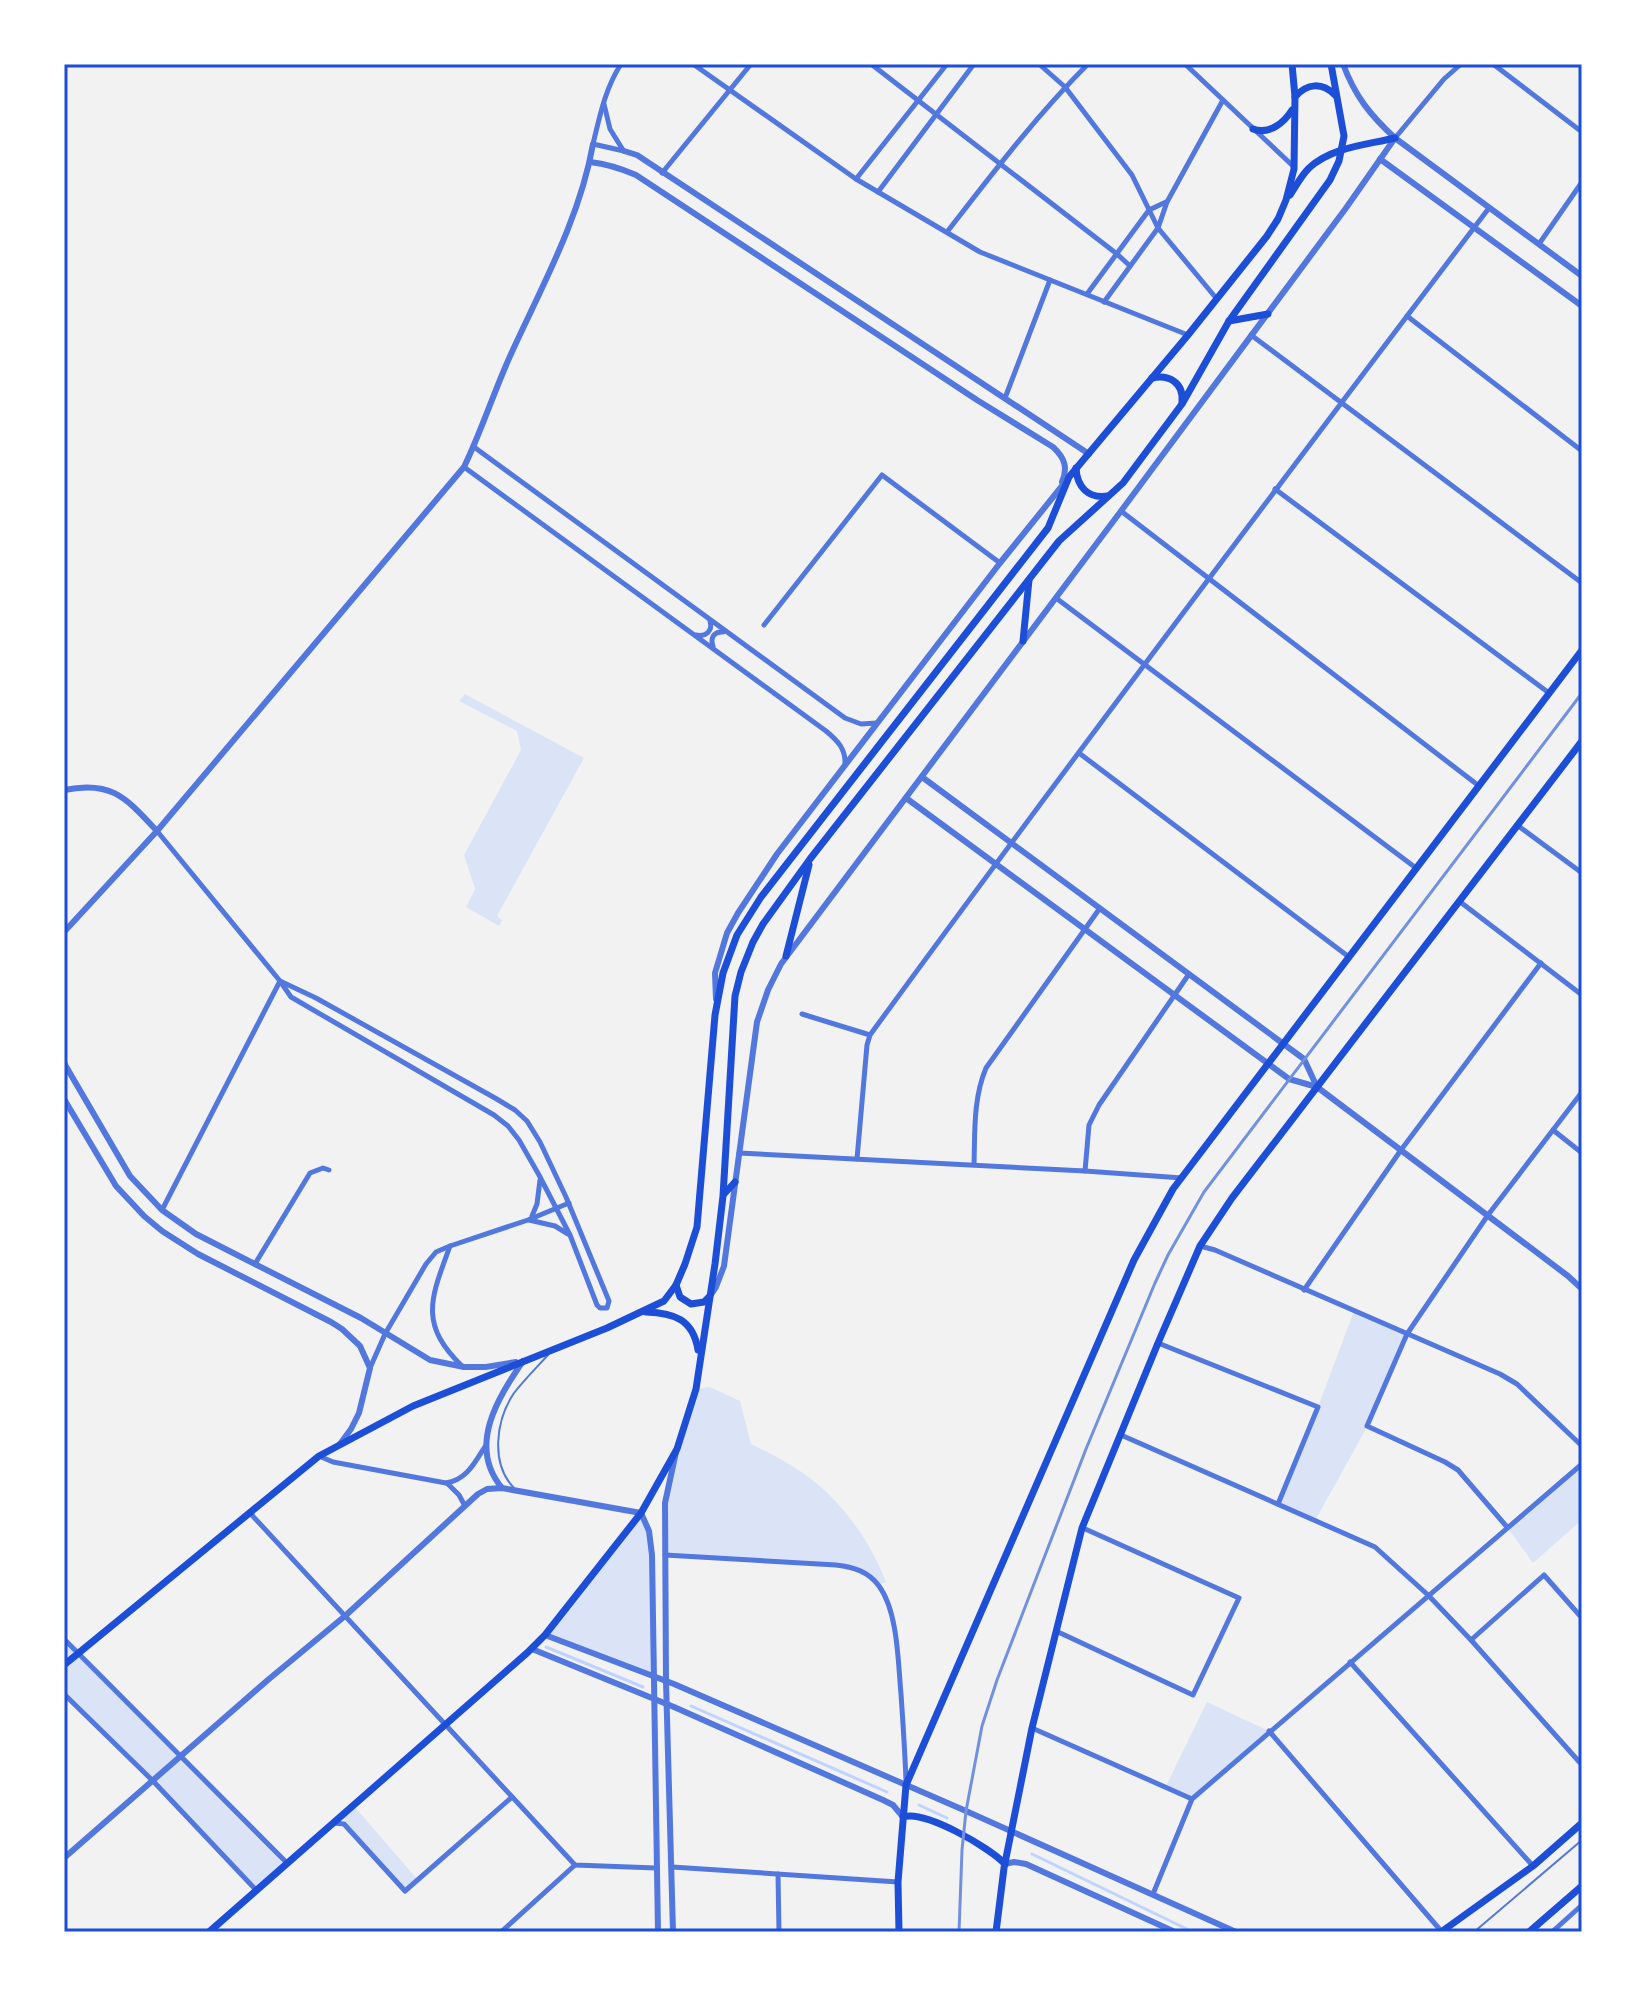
<svg xmlns="http://www.w3.org/2000/svg" width="1646" height="1996" font-family="Helvetica,sans-serif">
  <rect width="100%" height="100%" fill="#f2f2f2"/>
  <!-- green -->
  <g fill="#dbe4f7">
    <path d="M 465,694 L 584,758 L 497,916 L 502,920 L 499,926 L 466,907 L 475,889 L 464,855 L 521,750 L 517,731 L 459,701 Z"/>
    <path d="M 1354,1311 L 1407,1334 L 1367,1427 L 1316,1519 L 1278,1504 L 1318,1407 Z"/>
    <path d="M 710,1387 L 740,1401 L 751,1444 C 765,1451 780,1458 794,1467 C 837,1494 868,1536 886,1582 L 881,1584 L 850,1567 L 665,1555 L 665,1503 L 696,1389 Z"/>
    <path d="M 1582,1464 L 1582,1520 L 1533,1563 L 1507,1527 Z"/>
    <path d="M 641,1513 L 649,1531 L 654,1676 L 545,1635 Z"/>
    <path d="M 64,1639 L 287,1863 L 257,1891 L 153,1781 L 64,1694 Z"/>
    <path d="M 1207,1702 L 1269,1731 L 1192,1799 L 1166,1786 Z"/>
    <path d="M 353,1805 L 418,1880 L 405,1891 L 344,1824 L 346,1812 Z"/>
  </g>
  <g fill="none" stroke-linecap="round" stroke-linejoin="round">
    <!-- stream -->
    <g stroke="#bfd3fe" stroke-width="3">
      <path d="M 546,1647 L 643,1687"/>
      <path d="M 691,1706 L 887,1792"/>
      <path d="M 919,1805 L 947,1818"/>
      <path d="M 1032,1854 L 1193,1932"/>
    </g>
    <!-- service -->
    <g stroke="#5277de" stroke-width="2">
      <path d="M 514,1488 C 490,1463 496,1420 514,1393 C 524,1380 537,1367 548,1355"/>
      <path d="M 1474,1932 L 1582,1840"/>
    </g>
    <!-- minor -->
    <g stroke="#5277de" stroke-width="5">
      <path d="M 621,64 C 605,89 600,115 593,144 L 624,151"/>
      <path d="M 693,64 L 856,179 L 980,252 L 1188,335"/>
      <path d="M 871,64 L 1117,254 L 1130,266"/>
      <path d="M 1039,64 L 1065,87 L 1132,175 L 1158,228 L 1216,298"/>
      <path d="M 1185,64 L 1293,166"/>
      <path d="M 1493,64 L 1582,132"/>
      <path d="M 604,104 L 610,129 L 623,150"/>
      <path d="M 1395,138 L 1444,79 L 1461,64"/>
      <path d="M 662,173 L 751,64"/>
      <path d="M 856,179 L 947,64"/>
      <path d="M 878,192 L 974,64"/>
      <path d="M 947,232 C 992,174 1036,116 1088,64"/>
      <path d="M 1539,244 L 1582,182"/>
      <path d="M 1087,294 L 1149,210 L 1166,202"/>
      <path d="M 1104,302 L 1158,228 L 1167,202 L 1223,100"/>
      <path d="M 1407,316 L 1582,451"/>
      <path d="M 1251,335 L 1582,583"/>
      <path d="M 1005,398 L 1050,280"/>
      <path d="M 474,447 L 845,718 L 861,724 L 877,723"/>
      <path d="M 464,467 L 826,731 C 838,741 846,749 845,765"/>
      <path d="M 1275,489 L 1549,693"/>
      <path d="M 1121,511 L 1479,786"/>
      <path d="M 1056,598 L 1416,868"/>
      <path d="M 764,625 L 882,475 L 1000,563"/>
      <path d="M 696,635 C 706,637 713,631 710,621"/>
      <path d="M 713,646 C 710,638 714,631 723,632"/>
      <path d="M 1079,753 L 1349,957"/>
      <path d="M 1517,825 L 1582,873"/>
      <path d="M 157,831 L 280,981 L 291,997 L 494,1115 L 508,1126 L 519,1140 L 539,1175 L 570,1235 L 597,1305 L 600,1308 L 607,1308 L 609,1301 L 566,1197 L 540,1142 L 527,1121 L 515,1110 L 495,1098 L 316,998 L 280,981"/>
      <path d="M 1459,901 L 1582,995"/>
      <path d="M 802,1014 L 870,1035"/>
      <path d="M 1553,1130 L 1582,1153"/>
      <path d="M 739,1153 L 1085,1171 L 1182,1178"/>
      <path d="M 857,1159 L 867,1045 L 870,1035 C 1073,757 1281,482 1489,208"/>
      <path d="M 974,1165 C 975,1132 973,1099 986,1068 L 1100,908"/>
      <path d="M 1085,1171 L 1089,1125 L 1099,1105 L 1189,974"/>
      <path d="M 162,1210 L 280,981"/>
      <path d="M 532,1216 L 537,1204 L 540,1180"/>
      <path d="M 529,1220 L 555,1226 L 568,1234"/>
      <path d="M 450,1246 C 431,1298 418,1324 463,1367"/>
      <path d="M 1200,1246 L 1215,1250 L 1500,1374 L 1517,1384 L 1582,1446"/>
      <path d="M 255,1264 L 310,1173 L 323,1168 L 329,1170"/>
      <path d="M 1304,1290 L 1401,1150 L 1541,963"/>
      <path d="M 1158,1343 L 1318,1407 L 1278,1504"/>
      <path d="M 370,1368 L 385,1334 L 426,1264 L 436,1252 L 450,1246 L 528,1220 L 569,1203"/>
      <path d="M 1121,1435 L 1375,1547 L 1428,1595 L 1471,1640 L 1582,1765"/>
      <path d="M 319,1456 L 333,1462 L 446,1483 C 467,1480 475,1462 486,1445"/>
      <path d="M 447,1483 L 459,1495 L 465,1506"/>
      <path d="M 250,1513 L 575,1865 L 656,1868"/>
      <path d="M 1507,1527 L 1458,1470 L 1445,1462 L 1367,1426 L 1407,1334 L 1488,1215 L 1582,1092"/>
      <path d="M 665,1555 L 836,1565 C 853,1567 868,1571 879,1586 C 898,1612 898,1662 901,1694 C 903,1723 905,1752 906,1781"/>
      <path d="M 1056,1631 L 1193,1695 L 1239,1598 L 1083,1528"/>
      <path d="M 64,1639 L 287,1863"/>
      <path d="M 1471,1640 L 1544,1575 L 1582,1618"/>
      <path d="M 1350,1662 L 1533,1866"/>
      <path d="M 64,1694 L 153,1781 L 256,1890"/>
      <path d="M 1032,1728 L 1192,1799"/>
      <path d="M 1269,1731 L 1442,1932"/>
      <path d="M 334,1823 L 344,1824 L 405,1891 L 512,1797"/>
      <path d="M 672,1867 L 898,1882"/>
      <path d="M 778,1874 L 779,1932"/>
      <path d="M 1153,1894 L 1192,1799 L 1582,1464"/>
      <path d="M 501,1932 L 575,1865"/>
      <path d="M 1552,1932 L 1582,1905"/>
    </g>
    <!-- tertiary -->
    <g stroke="#5277de" stroke-width="6">
      <path d="M 1343,64 C 1355,96 1370,115 1395,138 L 1582,276"/>
      <path d="M 624,151 L 637,155 L 1089,454"/>
      <path d="M 1380,159 L 1582,306"/>
      <path d="M 590,162 C 607,164 620,168 636,175 L 977,400 L 1053,447 C 1065,458 1068,468 1062,482"/>
      <path d="M 922,777 L 1304,1059 L 1317,1087"/>
      <path d="M 64,790 C 112,780 126,798 157,831"/>
      <path d="M 906,798 L 1289,1079 L 1317,1087 L 1568,1276 L 1582,1289"/>
      <path d="M 64,932 L 157,831 L 464,467 C 482,430 494,391 511,354 C 542,286 580,218 593,144"/>
      <path d="M 716,999 L 715,973 L 727,933 L 738,913 L 777,854 L 1000,563 L 1066,481"/>
      <path d="M 64,1063 L 130,1176 L 162,1210 L 196,1234 L 361,1318 L 430,1360 L 464,1367 L 486,1367 L 516,1362"/>
      <path d="M 64,1099 L 116,1186 L 144,1216 L 162,1231 L 198,1254 L 331,1322 L 342,1329 L 360,1346 L 370,1368 L 359,1413 L 351,1429 L 340,1444"/>
      <path d="M 710,1296 L 716,1287 L 724,1266 L 757,1022 L 768,990 L 781,964 L 1121,511 L 1346,208 L 1395,138"/>
      <path d="M 502,1488 C 467,1446 498,1398 523,1361"/>
      <path d="M 545,1635 L 674,1684 L 966,1811 L 1236,1932"/>
      <path d="M 532,1649 L 674,1707 L 883,1800 L 893,1805 L 903,1817"/>
      <path d="M 64,1858 L 269,1679 L 345,1616 L 478,1494 L 487,1489 L 502,1488 L 641,1513 L 649,1531 L 652,1555 L 658,1932"/>
      <path d="M 1005,1864 L 1014,1862 L 1026,1864 L 1175,1932"/>
      <path d="M 673,1932 L 666,1681 L 665,1503 L 676,1452"/>
    </g>
    <!-- secondary -->
    <g stroke="#1d4ed8" stroke-width="7">
      <path d="M 1295,97 C 1307,83 1322,82 1335,95"/>
      <path d="M 1253,129 C 1269,135 1284,123 1292,110"/>
      <path d="M 1290,195 C 1296,186 1301,176 1309,168 C 1332,147 1366,145 1395,138"/>
      <path d="M 1229,321 L 1268,314"/>
      <path d="M 1152,378 C 1169,374 1184,383 1182,402"/>
      <path d="M 1076,468 C 1077,487 1088,499 1108,496"/>
      <path d="M 1023,641 L 1029,580"/>
      <path d="M 786,956 L 809,865"/>
      <path d="M 724,1194 L 735,1182"/>
      <path d="M 676,1285 L 680,1297 L 691,1304 L 704,1302 L 709,1297"/>
      <path d="M 646,1312 C 674,1313 693,1319 698,1350"/>
      <path d="M 64,1665 L 319,1456 L 413,1406 L 607,1328 L 664,1301 L 676,1285 L 685,1264 L 697,1227 L 715,1015 L 723,973 L 737,935 L 761,897 L 1048,528 L 1069,477 L 1188,335 L 1267,236 L 1278,219 L 1286,200 L 1294,169 L 1295,97 L 1292,64"/>
      <path d="M 903,1817 C 925,1810 989,1847 1005,1864"/>
      <path d="M 209,1932 L 527,1653 L 545,1635 L 641,1513 L 677,1449 L 696,1389 L 715,1264 L 723,1196 L 735,996 L 741,972 L 753,942 L 763,924 L 810,859 L 1059,541 L 1123,483 L 1182,404 L 1229,321 L 1330,180 L 1339,161 L 1344,136 L 1331,64"/>
      <path d="M 899,1932 L 898,1882 L 906,1785 L 1134,1260 L 1173,1189 L 1582,650"/>
      <path d="M 996,1932 L 1004,1868 L 1032,1728 L 1082,1528 L 1158,1343 L 1200,1246 L 1232,1198 L 1582,741"/>
    </g>
    <!-- primary -->
    <g stroke="#1d4ed8" stroke-width="7">
      <path d="M 1441,1932 L 1533,1866 L 1582,1823"/>
      <path d="M 1529,1932 L 1582,1886"/>
    </g>
    <!-- rail -->
    <path stroke="#7290e2" stroke-width="3" d="M 959,1932 L 962,1850 L 966,1811 L 982,1726 L 997,1680 L 1086,1449 L 1155,1283 L 1168,1255 L 1204,1192 L 1582,693"/>
  </g>
  <!-- border -->
  <rect width="1646" height="1996" fill="none" stroke="#ffffff" stroke-width="132"/>
  <rect x="66" y="66" width="1514" height="1864" fill="none" stroke="#1d4ed8" stroke-width="3"/>
</svg>
